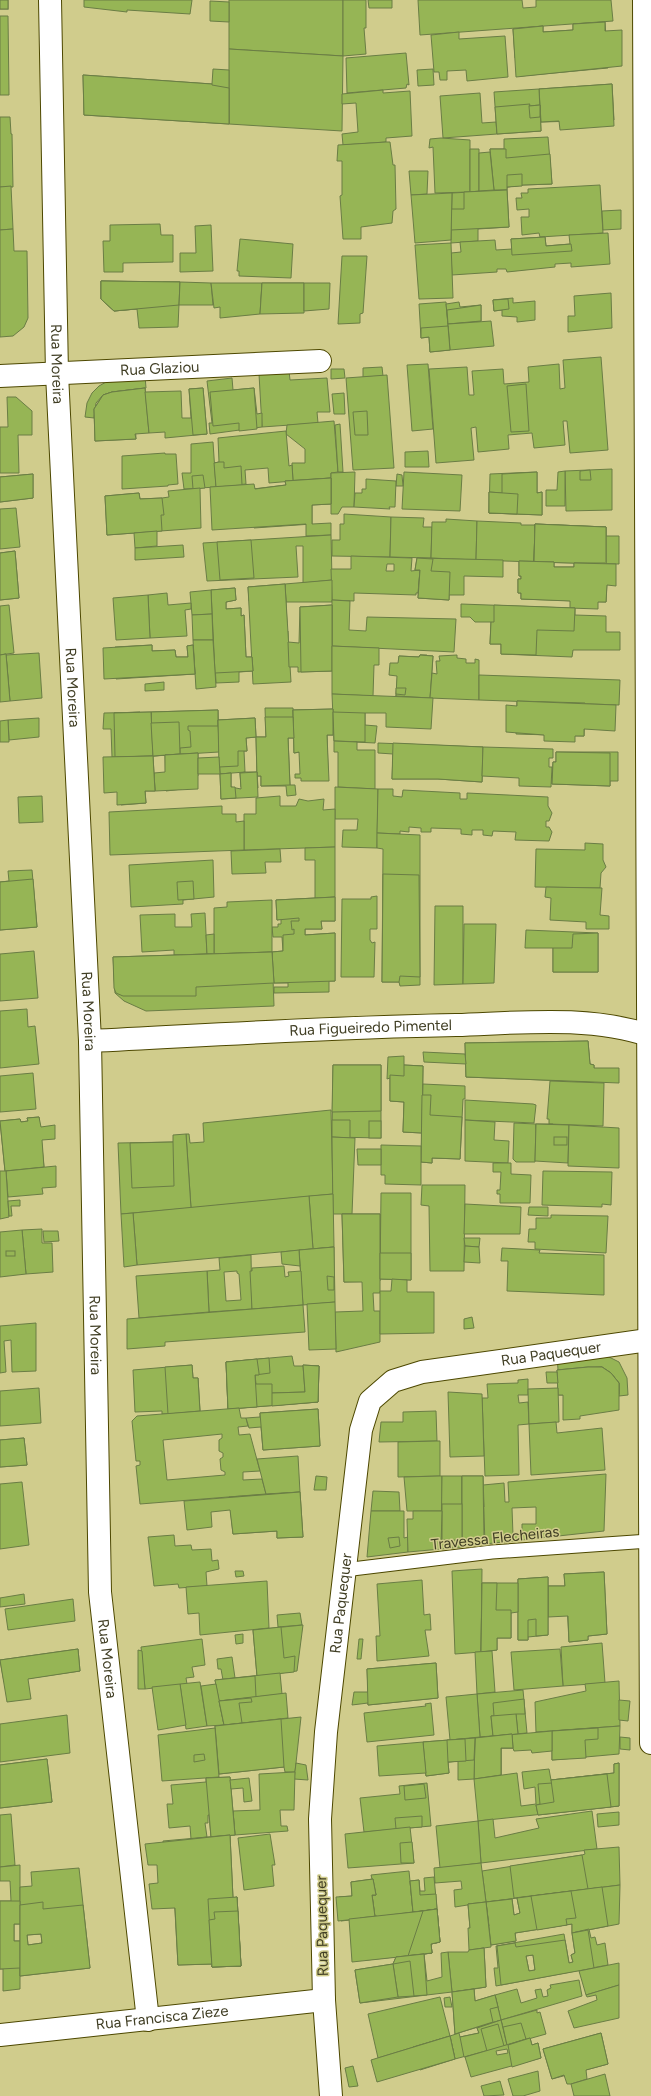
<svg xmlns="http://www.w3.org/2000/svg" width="651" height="2096" font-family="Figtree,sans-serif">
  <rect width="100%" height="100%" fill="#d0cc8c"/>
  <!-- building -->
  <g fill="#96b555" stroke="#6a7d45" fill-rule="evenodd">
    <rect x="0" y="0" width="8" height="9"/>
    <rect x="0" y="0" width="8" height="9"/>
    <path d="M 84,0 L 192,0 L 190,14 L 127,10 L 127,12 L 84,7 Z"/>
    <path d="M 229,0 L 343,0 L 343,56 L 229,49 Z"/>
    <path d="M 343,0 L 366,0 L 366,28 L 364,28 L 366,54 L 343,56 Z"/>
    <path d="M 368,0 L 392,0 L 392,8 L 369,8 Z"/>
    <path d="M 418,0 L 522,0 L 523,8 L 536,7 L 536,0 L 611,0 L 613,21 L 420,35 Z"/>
    <path d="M 210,1 L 229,2 L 229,22 L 210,21 Z"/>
    <path d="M 0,16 L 8,16 L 9,95 L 0,95 Z"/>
    <path d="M 605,22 L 608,68 L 521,76 L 520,58 L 515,58 L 513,29 L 543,26 L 543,32 L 573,30 L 573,24 Z"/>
    <path d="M 605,22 L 605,31 L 622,30 L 622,66 L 516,77 L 513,29 L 543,26 L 543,32 L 573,30 L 573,24 Z"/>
    <path d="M 459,32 L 459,39 L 505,36 L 508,77 L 467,81 L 466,70 L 447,71 L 447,80 L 440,80 L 439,72 L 434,72 L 431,35 Z"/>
    <path d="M 229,49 L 343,56 L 342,131 L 229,124 Z"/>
    <path d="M 406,53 L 409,85 L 407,84 L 406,88 L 347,93 L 346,58 Z"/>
    <path d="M 213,69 L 229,70 L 229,124 L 84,115 L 83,75 L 212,84 Z"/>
    <path d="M 433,69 L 434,85 L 418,86 L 417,70 Z"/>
    <path d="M 83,75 L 212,84 L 212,85 L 229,88 L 229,124 L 84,115 Z"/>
    <path d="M 612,84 L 614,120 L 541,122 L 539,89 Z"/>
    <path d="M 612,84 L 614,126 L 560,130 L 559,121 L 541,122 L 539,89 Z"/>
    <path d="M 539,89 L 541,131 L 497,134 L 494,92 Z"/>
    <path d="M 383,90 L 383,93 L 410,91 L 412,136 L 386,138 L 386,142 L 343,145 L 342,134 L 358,132 L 356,103 L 342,104 L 342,94 Z"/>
    <path d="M 480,93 L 482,123 L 496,122 L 497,134 L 443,138 L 440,96 Z"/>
    <path d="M 530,104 L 529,106 L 540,105 L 541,131 L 497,134 L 495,107 Z"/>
    <path d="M 540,105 L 540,117 L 530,118 L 529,106 Z"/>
    <path d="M 0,117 L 10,117 L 11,134 L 12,134 L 13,187 L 0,187 Z"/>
    <path d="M 548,137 L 552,184 L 523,185 L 507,187 L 507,190 L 494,190 L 490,149 L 504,149 L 504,139 Z"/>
    <path d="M 441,138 L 470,140 L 470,192 L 435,193 L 433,147 L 429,148 L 430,139 Z"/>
    <path d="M 386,142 L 390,142 L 393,165 L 395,165 L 396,209 L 393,211 L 392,223 L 361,227 L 361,239 L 343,239 L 340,196 L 342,195 L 342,161 L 337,161 L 338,145 Z"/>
    <path d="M 470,149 L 479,149 L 479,191 L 470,192 Z"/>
    <path d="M 490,149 L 506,149 L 506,158 L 550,154 L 552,184 L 523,185 L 507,187 L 507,190 L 494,190 Z"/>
    <path d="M 490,152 L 494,190 L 479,191 L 479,153 Z"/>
    <path d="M 409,171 L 428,171 L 427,194 L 411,195 Z"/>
    <path d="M 522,174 L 522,186 L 507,187 L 507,175 Z"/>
    <path d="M 600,185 L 603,233 L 540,237 L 539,233 L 522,235 L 521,217 L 529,217 L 529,209 L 517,210 L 516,198 L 522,198 L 521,193 L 528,193 L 528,189 Z"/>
    <path d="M 11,186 L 13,229 L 0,230 L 0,187 Z"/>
    <path d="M 507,190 L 509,227 L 478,229 L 478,241 L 451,243 L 452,193 Z"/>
    <path d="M 507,190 L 509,227 L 451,230 L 451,209 L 464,209 L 464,192 Z"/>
    <path d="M 452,193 L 451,240 L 415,243 L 411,195 Z"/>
    <path d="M 621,210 L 621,229 L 603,230 L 602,211 Z"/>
    <path d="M 160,224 L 161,235 L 173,235 L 173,262 L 123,263 L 123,272 L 104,272 L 103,241 L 110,241 L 110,225 Z"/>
    <path d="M 211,225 L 213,271 L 180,272 L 180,253 L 196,253 L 195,226 Z"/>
    <path d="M 13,229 L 14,251 L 27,251 L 28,318 L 24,327 L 13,336 L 0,337 L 0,230 Z"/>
    <path d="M 608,233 L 610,264 L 571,267 L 571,263 L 555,264 L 555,267 L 507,272 L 506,269 L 497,269 L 497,272 L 452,275 L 451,253 L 461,252 L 460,242 L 495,240 L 496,250 L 512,249 L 511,239 L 545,237 L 546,246 L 570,244 L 569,235 Z"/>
    <path d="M 545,237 L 546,246 L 571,244 L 572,251 L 512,255 L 511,239 Z"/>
    <path d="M 240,239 L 293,244 L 291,278 L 239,276 L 239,271 L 237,271 Z"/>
    <path d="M 451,243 L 453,298 L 419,299 L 415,245 Z"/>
    <path d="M 342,256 L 367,256 L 363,313 L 360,314 L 360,323 L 338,324 Z"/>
    <path d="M 101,281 L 153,282 L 153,292 L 164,292 L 163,282 L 180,282 L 179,305 L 114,311 L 101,299 Z"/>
    <path d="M 101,281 L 180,282 L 178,327 L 139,328 L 137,309 L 114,311 L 101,299 Z"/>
    <path d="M 101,281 L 180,282 L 179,305 L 114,311 L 101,299 Z"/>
    <path d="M 180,282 L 211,283 L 213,305 L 179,305 Z"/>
    <path d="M 211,283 L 262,283 L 260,314 L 220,318 L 220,307 L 214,308 Z"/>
    <path d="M 262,283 L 304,283 L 304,304 L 261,304 Z"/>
    <path d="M 262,283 L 304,283 L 304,313 L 260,314 Z"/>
    <path d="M 304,283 L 330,283 L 329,309 L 304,311 Z"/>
    <path d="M 611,293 L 612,328 L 568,332 L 568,316 L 575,316 L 574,296 Z"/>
    <path d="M 513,298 L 513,303 L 535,301 L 535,320 L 517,322 L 517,317 L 502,316 L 502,310 L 494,311 L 493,300 Z"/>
    <path d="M 508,299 L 509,309 L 494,311 L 493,300 Z"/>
    <path d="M 446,302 L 450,350 L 430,352 L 429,337 L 421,338 L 419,304 Z"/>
    <path d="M 459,302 L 460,307 L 481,305 L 481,321 L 448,324 L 446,304 Z"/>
    <path d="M 481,305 L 481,321 L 448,324 L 447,310 Z"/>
    <path d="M 491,321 L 494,346 L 450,350 L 448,324 Z"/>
    <path d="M 448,326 L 450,350 L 430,352 L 429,337 L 421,338 L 421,328 Z"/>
    <path d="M 601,357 L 608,450 L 570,453 L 567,421 L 563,421 L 565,445 L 534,448 L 532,433 L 508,435 L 509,449 L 478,452 L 476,427 L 471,428 L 474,460 L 436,463 L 429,369 L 467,367 L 469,395 L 474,395 L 472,371 L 503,369 L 504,384 L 529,382 L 528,367 L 559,364 L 560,389 L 565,388 L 563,360 Z"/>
    <path d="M 428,364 L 433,429 L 412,431 L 407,365 Z"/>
    <path d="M 382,367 L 383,376 L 363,377 L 363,368 Z"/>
    <path d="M 331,369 L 344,369 L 345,378 L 331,379 Z"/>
    <path d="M 289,371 L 290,380 L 327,378 L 330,412 L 317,412 L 318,423 L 262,427 L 259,374 Z"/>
    <path d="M 387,375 L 394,468 L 353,470 L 346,378 Z"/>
    <path d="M 145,376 L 146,388 L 112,392 L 103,395 L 96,403 L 94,418 L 85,417 L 87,403 L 92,393 L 99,386 L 106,382 Z"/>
    <path d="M 232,378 L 233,390 L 254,388 L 257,414 L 262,413 L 262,427 L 210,434 L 209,423 L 212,423 L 207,381 Z"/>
    <path d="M 526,384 L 529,431 L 511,432 L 507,386 Z"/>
    <path d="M 145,388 L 147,418 L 135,419 L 136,439 L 95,441 L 94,409 L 103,395 L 112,392 Z"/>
    <path d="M 145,388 L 149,433 L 135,434 L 136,439 L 95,441 L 94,409 L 103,395 L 112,392 Z"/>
    <path d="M 203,388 L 207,434 L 165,438 L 165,432 L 149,433 L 145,392 L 181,391 L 182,418 L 191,418 L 189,389 Z"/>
    <path d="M 203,388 L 207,434 L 193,435 L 189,389 Z"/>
    <path d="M 254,388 L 257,429 L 239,431 L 239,423 L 213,426 L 210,392 Z"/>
    <path d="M 344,393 L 345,414 L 334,414 L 332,394 Z"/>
    <path d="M 7,397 L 16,397 L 32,411 L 32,435 L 18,435 L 19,473 L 0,473 L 0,427 L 8,427 Z"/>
    <path d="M 367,411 L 368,435 L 355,435 L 353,412 Z"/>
    <path d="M 334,421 L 338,472 L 331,473 L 331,478 L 293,481 L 292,463 L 305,463 L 305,449 L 286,434 L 287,425 Z"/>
    <path d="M 340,424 L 343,472 L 338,472 L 335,425 Z"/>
    <path d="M 286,431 L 289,466 L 292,465 L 293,481 L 269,483 L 268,468 L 245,470 L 246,484 L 216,487 L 214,463 L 219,462 L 218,438 Z"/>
    <path d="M 213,442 L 216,487 L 184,489 L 182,473 L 191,473 L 191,444 Z"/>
    <path d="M 428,451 L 429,467 L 405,467 L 405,452 Z"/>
    <path d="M 165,453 L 165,454 L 176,454 L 178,484 L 168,485 L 168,486 L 122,489 L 122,456 Z"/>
    <path d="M 219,462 L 224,462 L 224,468 L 241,466 L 242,485 L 216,487 L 214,463 Z"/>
    <path d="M 612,469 L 612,510 L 566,511 L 565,471 Z"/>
    <path d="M 590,470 L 591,480 L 580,480 L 580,471 Z"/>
    <path d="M 565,471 L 565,506 L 546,506 L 546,490 L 557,490 L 558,472 Z"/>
    <path d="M 355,472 L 354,507 L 342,507 L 338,514 L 331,514 L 331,473 Z"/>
    <path d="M 404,472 L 462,475 L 460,511 L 402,509 Z"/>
    <path d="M 537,472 L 537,493 L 542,492 L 542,515 L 489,513 L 490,474 Z"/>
    <path d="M 537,472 L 537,493 L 542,492 L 542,515 L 489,513 L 489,492 L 502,493 L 502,474 Z"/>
    <path d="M 33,474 L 33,498 L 0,502 L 0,477 Z"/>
    <path d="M 33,474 L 33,498 L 0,502 L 0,477 Z"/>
    <path d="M 397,474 L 402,475 L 403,486 L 396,486 Z"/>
    <path d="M 203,475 L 205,488 L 193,489 L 192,476 Z"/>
    <path d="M 331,478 L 331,504 L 312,505 L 312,524 L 254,528 L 253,489 L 286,485 L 285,481 Z"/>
    <path d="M 331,478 L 331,504 L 312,505 L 312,524 L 331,523 L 331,535 L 306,536 L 306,524 L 212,530 L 210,487 L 254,484 L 255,489 L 286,485 L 285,481 Z"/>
    <path d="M 366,479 L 396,481 L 395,507 L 389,507 L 390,509 L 354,507 L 355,493 L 362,493 L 362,489 L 366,489 Z"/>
    <path d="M 200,488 L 201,528 L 107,535 L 105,496 L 139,493 L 140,499 L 162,498 L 169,497 L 168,491 Z"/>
    <path d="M 489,492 L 518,494 L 517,514 L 489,513 Z"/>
    <path d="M 139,493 L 140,499 L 162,498 L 164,515 L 161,515 L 162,531 L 107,535 L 105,496 Z"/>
    <path d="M 16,508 L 20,547 L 0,549 L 0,509 Z"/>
    <path d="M 344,514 L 391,517 L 390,557 L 332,556 L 332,540 L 340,540 L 340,524 L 344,524 Z"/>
    <path d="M 391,517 L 424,518 L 423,527 L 432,527 L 431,558 L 390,557 Z"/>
    <path d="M 446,519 L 477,521 L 476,560 L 431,558 L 432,522 L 446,522 Z"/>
    <path d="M 477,521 L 521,523 L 521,525 L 535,525 L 534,562 L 476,560 Z"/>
    <path d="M 535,524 L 606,527 L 606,536 L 619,536 L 619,564 L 534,562 Z"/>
    <path d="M 535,524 L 606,527 L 606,564 L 568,562 L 568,548 L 558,549 L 559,562 L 534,562 Z"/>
    <path d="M 535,524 L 606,527 L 606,564 L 534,562 Z"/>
    <path d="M 157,531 L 157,546 L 135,548 L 134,533 Z"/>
    <path d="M 331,535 L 332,580 L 303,583 L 303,546 L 296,546 L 298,577 L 207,581 L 203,543 Z"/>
    <path d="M 251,540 L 254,578 L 220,580 L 217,542 Z"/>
    <path d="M 183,545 L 184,557 L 135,560 L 135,548 Z"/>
    <path d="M 15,551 L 19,598 L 0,600 L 0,553 Z"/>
    <path d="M 15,551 L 19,598 L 0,600 L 0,553 Z"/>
    <path d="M 351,556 L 412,558 L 411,571 L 420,570 L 418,593 L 416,593 L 416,595 L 354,593 L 354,601 L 332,600 L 331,569 L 351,569 ZM 387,564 L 394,564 L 394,571 L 386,571 Z"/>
    <path d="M 417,558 L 503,560 L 503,577 L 464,576 L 464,595 L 449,595 L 449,600 L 418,598 L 420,570 L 415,570 Z"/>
    <path d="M 417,558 L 433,559 L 431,571 L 450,572 L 449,600 L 418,598 L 420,570 L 415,570 Z"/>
    <path d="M 519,561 L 554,562 L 554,567 L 574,567 L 574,563 L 605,563 L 604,581 L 607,581 L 606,602 L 521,599 L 521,593 L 518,593 L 518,579 L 521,579 L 521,576 L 519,576 Z"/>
    <path d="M 519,561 L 554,562 L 554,567 L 574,567 L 574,563 L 616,564 L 616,586 L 607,585 L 606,602 L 598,602 L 598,609 L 570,608 L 570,601 L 521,599 L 521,593 L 518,593 L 518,579 L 521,579 L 521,576 L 519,576 Z"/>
    <path d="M 332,580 L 332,602 L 286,602 L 285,584 Z"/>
    <path d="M 285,584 L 287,623 L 282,623 L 282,632 L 288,631 L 289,656 L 258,658 L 254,600 L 249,601 L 248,587 Z"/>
    <path d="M 285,584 L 291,682 L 253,684 L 248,587 Z"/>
    <path d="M 235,588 L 236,600 L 226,602 L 226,609 L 241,608 L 241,616 L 244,615 L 246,657 L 252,657 L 253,671 L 239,672 L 239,682 L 216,683 L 211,590 Z"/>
    <path d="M 235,588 L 236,600 L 226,602 L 226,609 L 241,608 L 241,616 L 244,615 L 246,657 L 252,657 L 253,671 L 215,673 L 211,590 Z"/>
    <path d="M 211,590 L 212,614 L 192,615 L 190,592 Z"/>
    <path d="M 167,593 L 168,605 L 191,603 L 191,609 L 185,610 L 187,636 L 150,638 L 148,595 Z"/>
    <path d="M 148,595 L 150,638 L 116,640 L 113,598 Z"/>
    <path d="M 332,600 L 350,601 L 349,630 L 366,631 L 367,617 L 456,619 L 454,652 L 332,646 Z"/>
    <path d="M 461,604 L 570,608 L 575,608 L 575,615 L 606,616 L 606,632 L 620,632 L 620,650 L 573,650 L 572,657 L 501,654 L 501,644 L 490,644 L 491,622 L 475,622 L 470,617 L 461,617 Z"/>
    <path d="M 9,605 L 14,653 L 0,655 L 0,606 Z"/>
    <path d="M 332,605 L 332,671 L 298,672 L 298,667 L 289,667 L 288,642 L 299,643 L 300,607 Z"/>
    <path d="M 332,605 L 332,671 L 301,672 L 300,607 Z"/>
    <path d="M 494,605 L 575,608 L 574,631 L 537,630 L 536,655 L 501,654 L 501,644 L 490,644 L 491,622 L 494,622 Z"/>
    <path d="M 212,614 L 213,640 L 193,640 L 192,615 Z"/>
    <path d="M 193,640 L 213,640 L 216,687 L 196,689 Z"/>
    <path d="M 152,645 L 152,651 L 175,650 L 176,657 L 188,657 L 187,646 L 193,645 L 195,674 L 116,679 L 115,647 Z"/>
    <path d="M 152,645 L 152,651 L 175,650 L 176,657 L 188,657 L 187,646 L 193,645 L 195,674 L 104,679 L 103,648 Z"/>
    <path d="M 332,646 L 379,648 L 379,665 L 374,665 L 373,696 L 332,694 Z"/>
    <path d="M 39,653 L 42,698 L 10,701 L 6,655 Z"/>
    <path d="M 6,654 L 9,693 L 0,694 L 0,655 Z"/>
    <path d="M 6,654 L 10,701 L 0,702 L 0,655 Z"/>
    <path d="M 420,655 L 427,655 L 426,663 L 419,663 Z"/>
    <path d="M 420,655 L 433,656 L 430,698 L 396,696 L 399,656 L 419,657 Z"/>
    <path d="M 420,655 L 433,656 L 430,698 L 396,696 L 397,676 L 389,675 L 390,663 L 398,663 L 399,656 L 419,657 Z"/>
    <path d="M 457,655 L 457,658 L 466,659 L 466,663 L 475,663 L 475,659 L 479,660 L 479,700 L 430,698 L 432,673 L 437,674 L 436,661 L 440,661 L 439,656 Z"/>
    <path d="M 479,675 L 620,680 L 619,705 L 479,700 Z"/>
    <path d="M 164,682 L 164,690 L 145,691 L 145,684 Z"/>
    <path d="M 396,688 L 406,688 L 405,695 L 396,694 Z"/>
    <path d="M 332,694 L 433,698 L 431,729 L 386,727 L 386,713 L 365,713 L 365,725 L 377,726 L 375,743 L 334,741 Z"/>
    <path d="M 517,701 L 585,703 L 584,736 L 516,734 Z"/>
    <path d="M 517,701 L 616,705 L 615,731 L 584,729 L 584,736 L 575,736 L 575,742 L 544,741 L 544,735 L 506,732 L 506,705 L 517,706 Z"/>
    <path d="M 265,708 L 293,708 L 294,738 L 288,738 L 290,785 L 295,785 L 296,795 L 287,796 L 286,786 L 261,786 L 261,776 L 257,776 L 256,737 L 266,737 Z"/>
    <path d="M 333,709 L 333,735 L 327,735 L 328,770 L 302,771 L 301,752 L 294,753 L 293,710 Z"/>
    <path d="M 333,709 L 333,735 L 327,735 L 329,781 L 301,781 L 301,778 L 295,778 L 295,774 L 300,774 L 299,752 L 294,753 L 293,710 Z"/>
    <path d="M 218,710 L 219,752 L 153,756 L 151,712 Z"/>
    <path d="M 218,710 L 218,726 L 188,726 L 188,730 L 190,731 L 191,747 L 180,748 L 180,754 L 153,756 L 151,712 Z"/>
    <path d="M 140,712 L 141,723 L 151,723 L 153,756 L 115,757 L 114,713 Z"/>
    <path d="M 151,712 L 153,756 L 112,757 L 111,729 L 103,729 L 104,713 Z"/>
    <path d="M 151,712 L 153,756 L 115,757 L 114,713 Z"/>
    <path d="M 333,712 L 365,713 L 365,742 L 334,741 Z"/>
    <path d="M 265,717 L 293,717 L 294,738 L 288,738 L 290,785 L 261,786 L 261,776 L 257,776 L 256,737 L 266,737 Z"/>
    <path d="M 39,718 L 39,737 L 9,740 L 8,720 Z"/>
    <path d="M 255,718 L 256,737 L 246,738 L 247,751 L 244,751 L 245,772 L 220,774 L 218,720 Z"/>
    <path d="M 255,718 L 256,737 L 246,738 L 247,751 L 238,751 L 238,766 L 219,767 L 218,720 Z"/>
    <path d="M 8,720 L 9,742 L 0,742 L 0,721 Z"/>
    <path d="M 179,722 L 180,754 L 153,756 L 151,723 Z"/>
    <path d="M 334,741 L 357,742 L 357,750 L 375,750 L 375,789 L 338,787 L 338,752 L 334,752 Z"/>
    <path d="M 378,743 L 483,747 L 482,782 L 438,779 L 392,779 L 393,754 L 378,753 Z"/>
    <path d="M 393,743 L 483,747 L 482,782 L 438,779 L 392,779 Z"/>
    <path d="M 483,747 L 553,749 L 553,758 L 549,758 L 549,767 L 552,767 L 551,787 L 519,786 L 519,778 L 482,776 Z"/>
    <path d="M 556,752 L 618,752 L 618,781 L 610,781 L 610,786 L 552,784 L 553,762 L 556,762 Z"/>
    <path d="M 556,752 L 610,753 L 610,786 L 552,784 L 553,762 L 556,762 Z"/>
    <path d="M 198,753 L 198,776 L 181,778 L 182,789 L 166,791 L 165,755 Z"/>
    <path d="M 198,753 L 198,789 L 155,791 L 154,773 L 165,772 L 165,755 Z"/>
    <path d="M 153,756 L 155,791 L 145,791 L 146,803 L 121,805 L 117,757 Z"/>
    <path d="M 153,756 L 155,791 L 145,791 L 146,803 L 117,805 L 117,792 L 104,793 L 103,757 Z"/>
    <path d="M 219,757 L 220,774 L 198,774 L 198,758 Z"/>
    <path d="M 245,772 L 257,772 L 258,788 L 241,787 L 240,773 Z"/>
    <path d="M 257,772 L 258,797 L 221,799 L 220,774 L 231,773 L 231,787 L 241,789 L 240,773 Z"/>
    <path d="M 231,773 L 231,787 L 235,787 L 236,798 L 221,799 L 220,774 Z"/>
    <path d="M 335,787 L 378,789 L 377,848 L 342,847 L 343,830 L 357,830 L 358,819 L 335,819 Z"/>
    <path d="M 378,789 L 393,789 L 393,796 L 402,797 L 403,790 L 460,793 L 460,799 L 467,799 L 467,793 L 548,797 L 548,806 L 552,813 L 549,821 L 546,821 L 546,827 L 549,827 L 552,832 L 549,841 L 515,840 L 516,832 L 493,831 L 492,836 L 483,835 L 483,830 L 472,830 L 472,835 L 461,834 L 461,829 L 431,828 L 431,832 L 421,832 L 421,828 L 409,827 L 409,832 L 400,831 L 400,834 L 377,833 Z"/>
    <path d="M 42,796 L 43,822 L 19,823 L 18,797 Z"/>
    <path d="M 280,796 L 280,806 L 296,806 L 299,799 L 308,801 L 324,799 L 323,810 L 335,809 L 335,847 L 244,850 L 244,814 L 256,814 L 256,798 Z"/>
    <path d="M 222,806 L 222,814 L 236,814 L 236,822 L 244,821 L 244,850 L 110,855 L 109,812 Z"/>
    <path d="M 377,833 L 420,835 L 420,985 L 400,986 L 399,982 L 382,982 L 383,849 L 377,848 Z"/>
    <path d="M 585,843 L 603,844 L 603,860 L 606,867 L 601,873 L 600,888 L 535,887 L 536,849 L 585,850 Z"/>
    <path d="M 335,847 L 335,897 L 315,899 L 315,860 L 305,860 L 305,848 Z"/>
    <path d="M 280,849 L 281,862 L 265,862 L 266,873 L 232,874 L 231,851 Z"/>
    <path d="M 213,860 L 214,897 L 183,900 L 183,904 L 131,907 L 129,865 Z"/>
    <path d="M 32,870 L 37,927 L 0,930 L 0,882 L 9,881 L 8,871 Z"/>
    <path d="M 383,874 L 419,875 L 420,977 L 400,976 L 399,982 L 382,982 Z"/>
    <path d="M 33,879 L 37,927 L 0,930 L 0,882 Z"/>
    <path d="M 193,881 L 194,899 L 178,900 L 177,882 Z"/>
    <path d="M 546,887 L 602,888 L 600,915 L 609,916 L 609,929 L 586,929 L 586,922 L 550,920 L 551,898 L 545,897 Z"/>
    <path d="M 377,896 L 377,929 L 370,929 L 370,940 L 372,943 L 375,942 L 374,977 L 341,977 L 342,899 L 371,899 L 371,897 Z"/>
    <path d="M 335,897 L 335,921 L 321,921 L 322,929 L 305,929 L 305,935 L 335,933 L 335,981 L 329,981 L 329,992 L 274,993 L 274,987 L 288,987 L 288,983 L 274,983 L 272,952 L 283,951 L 282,937 L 273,937 L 272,927 L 278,927 L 278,924 L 281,924 L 281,919 L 277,920 L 276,900 Z"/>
    <path d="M 335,897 L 335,921 L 321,921 L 322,929 L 305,929 L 305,935 L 335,933 L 335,981 L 274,983 L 272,952 L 283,951 L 283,935 L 294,934 L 294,929 L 292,930 L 291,921 L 299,921 L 299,918 L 277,920 L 276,900 Z"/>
    <path d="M 272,900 L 272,952 L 214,954 L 214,908 L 227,907 L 227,902 Z"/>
    <path d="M 435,906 L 463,906 L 463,984 L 434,985 Z"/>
    <path d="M 205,913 L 207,954 L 174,955 L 174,950 L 142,952 L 140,915 L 175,914 L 175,927 L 192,927 L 191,914 Z"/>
    <path d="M 464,924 L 496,924 L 494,983 L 463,984 Z"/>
    <path d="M 526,930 L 598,933 L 598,972 L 553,972 L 553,948 L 525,948 Z"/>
    <path d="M 598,933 L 598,972 L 553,972 L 553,948 L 572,948 L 573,934 Z"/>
    <path d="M 214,934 L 214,954 L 207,954 L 206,935 Z"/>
    <path d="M 34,951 L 38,998 L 0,1001 L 0,954 Z"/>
    <path d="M 272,952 L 274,1006 L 146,1011 L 124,1001 L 115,993 L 113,957 Z"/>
    <path d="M 272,952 L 274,983 L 196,987 L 196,996 L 123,996 L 116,993 L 114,988 L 113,957 Z"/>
    <path d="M 27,1009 L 28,1027 L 35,1026 L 39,1064 L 0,1068 L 0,1011 Z"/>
    <path d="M 588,1041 L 590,1064 L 594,1065 L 594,1082 L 466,1077 L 465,1043 Z"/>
    <path d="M 588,1041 L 590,1064 L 594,1065 L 594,1068 L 619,1068 L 619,1083 L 466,1077 L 465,1043 Z"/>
    <path d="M 423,1052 L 465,1054 L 466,1064 L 424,1062 Z"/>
    <path d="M 404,1056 L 404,1065 L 423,1066 L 422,1133 L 403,1132 L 404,1102 L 390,1101 L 390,1078 L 387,1079 L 388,1057 Z"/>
    <path d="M 333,1065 L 381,1065 L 381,1138 L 332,1137 Z"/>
    <path d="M 333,1065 L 381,1065 L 381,1111 L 332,1112 Z"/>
    <path d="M 404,1065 L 423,1066 L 422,1133 L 403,1132 L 404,1102 L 390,1101 L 390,1075 L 404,1076 Z"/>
    <path d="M 33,1073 L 36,1109 L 0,1112 L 0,1076 Z"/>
    <path d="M 550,1081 L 604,1083 L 603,1126 L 549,1124 L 549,1119 L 547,1119 Z"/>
    <path d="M 423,1084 L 465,1086 L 465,1099 L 463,1099 L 460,1159 L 432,1158 L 432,1163 L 421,1162 Z"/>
    <path d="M 422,1095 L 431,1095 L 430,1115 L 462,1117 L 460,1159 L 432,1158 L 432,1163 L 421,1162 Z"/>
    <path d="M 465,1100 L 533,1104 L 536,1105 L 534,1123 L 465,1120 Z"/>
    <path d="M 331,1110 L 333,1194 L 191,1208 L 186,1134 L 189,1134 L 190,1143 L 204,1142 L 203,1123 Z"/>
    <path d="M 39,1117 L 44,1167 L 5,1171 L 0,1121 L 20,1119 L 21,1122 L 28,1121 L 27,1118 Z"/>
    <path d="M 39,1117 L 41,1127 L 55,1125 L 55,1139 L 42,1140 L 44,1167 L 5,1171 L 0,1121 L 20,1119 L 21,1122 L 28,1121 L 27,1118 Z"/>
    <path d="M 332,1120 L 350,1120 L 350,1138 L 332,1137 Z"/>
    <path d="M 465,1120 L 495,1122 L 494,1140 L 509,1141 L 508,1163 L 465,1161 Z"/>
    <rect x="369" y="1121" width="12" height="17"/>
    <path d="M 514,1123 L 536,1124 L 535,1162 L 516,1162 L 513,1159 Z"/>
    <path d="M 536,1124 L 553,1124 L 552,1130 L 536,1129 Z"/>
    <path d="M 536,1124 L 569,1125 L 568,1163 L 535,1161 Z"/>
    <path d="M 569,1125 L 619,1128 L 619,1168 L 568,1166 Z"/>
    <path d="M 186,1134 L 191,1208 L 121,1214 L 118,1143 L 173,1142 L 173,1135 Z"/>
    <path d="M 332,1137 L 355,1138 L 352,1214 L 333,1214 Z"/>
    <rect x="554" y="1137" width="13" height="8"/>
    <path d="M 173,1142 L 174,1186 L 132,1188 L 130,1143 Z"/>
    <path d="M 381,1145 L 421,1146 L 421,1185 L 385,1184 L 385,1175 L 381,1175 Z"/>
    <path d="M 357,1149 L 381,1149 L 381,1165 L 358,1165 Z"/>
    <path d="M 493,1163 L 511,1163 L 511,1174 L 531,1175 L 530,1203 L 500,1203 L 500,1194 L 497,1194 L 497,1190 L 500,1190 L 501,1172 L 493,1172 Z"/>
    <path d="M 56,1166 L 56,1187 L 42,1188 L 43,1194 L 8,1197 L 6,1171 Z"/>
    <path d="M 0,1171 L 6,1171 L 9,1217 L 0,1219 Z"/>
    <path d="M 543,1171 L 612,1172 L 611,1205 L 602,1204 L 602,1207 L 542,1205 Z"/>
    <path d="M 422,1185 L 465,1185 L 464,1271 L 430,1271 L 429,1206 L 421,1205 Z"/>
    <path d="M 381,1193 L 411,1193 L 411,1280 L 380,1279 Z"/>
    <path d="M 333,1194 L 334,1247 L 313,1249 L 309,1196 Z"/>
    <path d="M 309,1196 L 313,1249 L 137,1265 L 133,1213 Z"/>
    <path d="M 20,1200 L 20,1206 L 11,1206 L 12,1216 L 9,1216 L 8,1201 Z"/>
    <path d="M 465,1204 L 521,1207 L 520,1234 L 464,1234 Z"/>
    <path d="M 529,1207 L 548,1207 L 548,1216 L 528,1215 Z"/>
    <path d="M 133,1213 L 137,1265 L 124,1267 L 121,1214 Z"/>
    <path d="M 342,1214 L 380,1214 L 380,1281 L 344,1282 Z"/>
    <path d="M 342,1214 L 380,1214 L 380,1293 L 373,1293 L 374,1311 L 380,1311 L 380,1342 L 336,1352 L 335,1312 L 363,1311 L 362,1282 L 344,1282 Z"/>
    <path d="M 551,1215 L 608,1216 L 606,1253 L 535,1249 L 535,1242 L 528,1242 L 529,1229 L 536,1229 L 536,1218 L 551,1218 Z"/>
    <path d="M 42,1229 L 42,1243 L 52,1243 L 53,1272 L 26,1274 L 22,1230 Z"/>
    <path d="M 22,1230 L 26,1274 L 0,1277 L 0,1232 Z"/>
    <path d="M 43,1231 L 58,1231 L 59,1241 L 44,1242 Z"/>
    <path d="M 464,1238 L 480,1238 L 479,1247 L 465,1246 Z"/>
    <path d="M 465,1246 L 479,1247 L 480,1263 L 464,1262 Z"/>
    <path d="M 334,1247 L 334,1290 L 328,1290 L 328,1272 L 315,1272 L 311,1278 L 301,1279 L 299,1250 Z"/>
    <path d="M 334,1247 L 335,1302 L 303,1305 L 299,1250 Z"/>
    <path d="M 502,1248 L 540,1250 L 539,1253 L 604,1255 L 604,1295 L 507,1291 L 508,1261 L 501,1261 Z"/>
    <path d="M 299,1250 L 300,1266 L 282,1264 L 281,1252 Z"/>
    <rect x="6" y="1251" width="9" height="5"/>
    <path d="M 380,1253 L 411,1253 L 411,1280 L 380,1279 Z"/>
    <path d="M 251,1255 L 252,1309 L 209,1312 L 207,1271 L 220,1270 L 219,1258 ZM 237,1271 L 237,1273 L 239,1274 L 241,1300 L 226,1301 L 224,1272 Z"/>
    <path d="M 284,1266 L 285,1277 L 289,1276 L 288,1272 L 301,1271 L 303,1305 L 252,1309 L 250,1271 L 252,1271 L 252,1268 Z"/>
    <path d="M 207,1271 L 209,1312 L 139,1318 L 136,1276 Z"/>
    <path d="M 327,1276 L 334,1277 L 334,1290 L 328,1290 Z"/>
    <path d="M 392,1279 L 407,1280 L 407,1292 L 434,1292 L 434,1333 L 380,1334 L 380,1291 L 391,1291 Z"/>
    <path d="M 335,1302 L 336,1349 L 309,1350 L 307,1304 Z"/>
    <path d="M 303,1305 L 305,1332 L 165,1342 L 165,1346 L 127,1349 L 127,1319 Z"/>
    <path d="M 472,1317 L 474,1328 L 464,1329 L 464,1319 Z"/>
    <path d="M 36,1323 L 36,1371 L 12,1372 L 11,1340 L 4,1341 L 6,1372 L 0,1373 L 0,1326 Z"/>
    <path d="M 557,1354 L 603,1354 L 619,1362 L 627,1378 L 628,1395 L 619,1396 L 619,1383 L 611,1373 L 602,1367 L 558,1370 Z"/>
    <path d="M 292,1356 L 294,1366 L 319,1366 L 318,1402 L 228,1409 L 226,1362 Z"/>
    <path d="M 269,1358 L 270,1373 L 255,1375 L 256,1384 L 272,1384 L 272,1393 L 305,1392 L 303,1365 L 319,1366 L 318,1402 L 228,1409 L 226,1362 Z"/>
    <path d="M 257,1359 L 259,1373 L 259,1375 L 255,1375 L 257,1407 L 228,1409 L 226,1362 Z"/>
    <path d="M 192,1365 L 193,1378 L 198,1378 L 200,1411 L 162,1414 L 162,1411 L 135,1412 L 133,1370 Z"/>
    <path d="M 192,1365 L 193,1378 L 198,1378 L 200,1411 L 168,1414 L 165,1367 Z"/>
    <path d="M 303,1365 L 319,1366 L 318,1402 L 272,1406 L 272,1393 L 305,1392 Z"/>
    <path d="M 588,1367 L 602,1367 L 611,1373 L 619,1383 L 619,1394 L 588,1397 L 588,1389 L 563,1389 L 563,1395 L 558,1395 L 557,1370 Z"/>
    <path d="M 588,1367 L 602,1367 L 611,1373 L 619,1383 L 619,1410 L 580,1416 L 580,1419 L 563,1420 L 563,1395 L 558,1395 L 557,1370 Z"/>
    <path d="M 546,1372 L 557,1372 L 558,1383 L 547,1383 Z"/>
    <path d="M 528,1379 L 528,1395 L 518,1395 L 519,1403 L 528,1402 L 529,1424 L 518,1425 L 519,1475 L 485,1476 L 482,1398 L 488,1398 L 487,1384 L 518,1383 L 518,1380 Z"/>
    <path d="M 39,1388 L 41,1423 L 0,1426 L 0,1391 Z"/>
    <path d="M 558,1388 L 559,1422 L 529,1424 L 528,1389 Z"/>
    <path d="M 448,1392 L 482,1394 L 484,1456 L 450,1457 Z"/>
    <path d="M 239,1408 L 241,1418 L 246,1418 L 248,1426 L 238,1427 L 239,1435 L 250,1434 L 260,1471 L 243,1472 L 243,1480 L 262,1479 L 266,1494 L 140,1504 L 136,1466 L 140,1465 L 140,1461 L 136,1461 L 132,1421 L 137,1416 ZM 222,1434 L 222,1438 L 219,1440 L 219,1451 L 223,1453 L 223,1457 L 220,1459 L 221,1470 L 225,1472 L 225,1475 L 167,1480 L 163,1440 Z"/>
    <path d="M 318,1409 L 320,1446 L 263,1450 L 261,1427 L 249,1428 L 246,1418 L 260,1417 L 260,1413 Z"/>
    <path d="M 318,1409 L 320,1446 L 263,1450 L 260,1413 Z"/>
    <path d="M 436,1411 L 437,1441 L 379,1442 L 381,1422 L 403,1422 L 403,1412 Z"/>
    <path d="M 556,1422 L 557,1433 L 602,1428 L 605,1470 L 531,1475 L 529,1424 Z"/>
    <path d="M 24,1438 L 27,1465 L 0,1467 L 0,1440 Z"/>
    <path d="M 24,1438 L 27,1465 L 0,1467 L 0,1440 Z"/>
    <path d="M 437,1441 L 440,1441 L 440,1476 L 398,1477 L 398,1442 Z"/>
    <path d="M 298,1456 L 300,1492 L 266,1494 L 257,1459 Z"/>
    <path d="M 606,1474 L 604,1531 L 485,1544 L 483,1485 L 504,1483 L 505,1502 L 509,1502 L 508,1482 ZM 536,1507 L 536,1524 L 522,1524 L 522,1534 L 513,1535 L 512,1508 Z"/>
    <path d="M 316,1476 L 327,1477 L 326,1490 L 314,1490 Z"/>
    <path d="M 440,1476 L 442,1476 L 442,1511 L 407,1511 L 404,1477 Z"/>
    <path d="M 442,1476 L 462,1476 L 462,1547 L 441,1549 Z"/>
    <path d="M 462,1476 L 483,1476 L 484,1507 L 462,1507 Z"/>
    <path d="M 462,1476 L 483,1476 L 484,1539 L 462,1539 Z"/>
    <path d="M 22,1482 L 29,1545 L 0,1549 L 0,1484 Z"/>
    <path d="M 373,1491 L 399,1492 L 400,1511 L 371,1511 Z"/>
    <path d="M 300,1492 L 303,1537 L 277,1538 L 277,1531 L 233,1534 L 229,1497 Z"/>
    <path d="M 300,1492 L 303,1537 L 277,1538 L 277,1531 L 233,1534 L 230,1510 L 211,1512 L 212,1527 L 187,1530 L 184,1501 Z"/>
    <rect x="442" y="1504" width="20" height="36"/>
    <path d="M 371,1511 L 404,1511 L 404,1538 L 408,1537 L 408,1552 L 367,1557 Z"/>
    <path d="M 413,1511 L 442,1511 L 441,1549 L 408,1552 L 407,1519 L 413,1519 Z"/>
    <path d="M 174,1535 L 175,1546 L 191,1545 L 192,1550 L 211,1549 L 212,1561 L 218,1560 L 219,1569 L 206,1572 L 207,1586 L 179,1588 L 178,1584 L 154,1586 L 148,1537 Z"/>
    <path d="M 399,1537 L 400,1546 L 390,1548 L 388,1538 Z"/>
    <path d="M 482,1569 L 481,1652 L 455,1654 L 452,1571 Z"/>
    <path d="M 235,1571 L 243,1571 L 244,1576 L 236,1577 Z"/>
    <path d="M 604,1572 L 607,1634 L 588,1636 L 588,1640 L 569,1642 L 567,1604 L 548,1606 L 548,1586 L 565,1586 L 564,1574 Z"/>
    <path d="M 604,1572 L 607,1634 L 588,1636 L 588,1640 L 569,1642 L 568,1616 L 548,1617 L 548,1586 L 565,1586 L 564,1574 Z"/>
    <path d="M 548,1577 L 548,1635 L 528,1637 L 528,1640 L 518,1640 L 518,1579 Z"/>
    <path d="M 548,1577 L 548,1635 L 536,1636 L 536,1619 L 528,1620 L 528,1640 L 518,1640 L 518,1579 Z"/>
    <path d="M 422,1580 L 424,1615 L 430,1614 L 431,1630 L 425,1630 L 429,1656 L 377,1661 L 376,1636 L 380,1636 L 377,1584 Z"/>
    <path d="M 267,1581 L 269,1628 L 200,1635 L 199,1613 L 188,1614 L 186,1587 Z"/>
    <path d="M 482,1583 L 518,1583 L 518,1612 L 511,1613 L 511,1638 L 497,1638 L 497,1650 L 481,1652 Z"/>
    <path d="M 482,1583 L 497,1583 L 496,1610 L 511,1610 L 511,1638 L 497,1638 L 497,1650 L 481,1652 Z"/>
    <path d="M 24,1594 L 25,1604 L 0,1607 L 0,1598 Z"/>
    <path d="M 73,1599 L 75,1621 L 8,1630 L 5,1609 Z"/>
    <path d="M 300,1613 L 302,1625 L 278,1627 L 277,1615 Z"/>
    <path d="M 303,1625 L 297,1671 L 257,1676 L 253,1630 Z"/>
    <path d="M 281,1627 L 284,1658 L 295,1656 L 294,1672 L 257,1676 L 253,1630 Z"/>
    <path d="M 243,1634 L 243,1643 L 236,1644 L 235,1635 Z"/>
    <path d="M 202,1639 L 205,1665 L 192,1667 L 194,1677 L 186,1678 L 187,1684 L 145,1689 L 141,1647 Z"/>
    <path d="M 359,1639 L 363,1639 L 361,1659 L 357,1659 Z"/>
    <path d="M 602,1643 L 605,1683 L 563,1686 L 561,1647 Z"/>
    <path d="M 78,1649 L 80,1671 L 4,1682 L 0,1660 Z"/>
    <path d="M 78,1649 L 80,1671 L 28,1679 L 31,1699 L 7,1702 L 0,1660 Z"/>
    <path d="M 560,1649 L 563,1686 L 514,1690 L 511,1652 Z"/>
    <path d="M 138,1650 L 142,1651 L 145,1689 L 138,1689 Z"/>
    <path d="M 492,1651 L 495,1692 L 477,1694 L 475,1652 Z"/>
    <path d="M 232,1657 L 235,1678 L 223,1680 L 221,1669 L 218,1669 L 217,1659 Z"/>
    <path d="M 436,1663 L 438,1698 L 368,1705 L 368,1703 L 352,1705 L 354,1692 L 368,1692 L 367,1669 Z"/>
    <path d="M 436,1663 L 438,1698 L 368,1705 L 367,1669 Z"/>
    <path d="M 280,1673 L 282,1694 L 219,1701 L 215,1680 Z"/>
    <path d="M 255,1676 L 256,1697 L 219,1701 L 215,1680 Z"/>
    <path d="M 619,1681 L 620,1726 L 536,1732 L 535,1702 L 586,1691 L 585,1684 Z"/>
    <path d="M 200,1682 L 207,1726 L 186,1729 L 180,1684 Z"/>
    <path d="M 180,1684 L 186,1725 L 158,1730 L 152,1687 Z"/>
    <path d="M 216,1684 L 224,1725 L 207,1726 L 201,1686 Z"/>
    <path d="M 523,1690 L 527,1733 L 480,1737 L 477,1694 Z"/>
    <path d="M 286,1693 L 288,1718 L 224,1725 L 219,1701 Z"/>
    <path d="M 477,1694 L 480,1737 L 450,1740 L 446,1697 Z"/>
    <path d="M 251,1698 L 252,1702 L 239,1703 L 242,1723 L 224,1725 L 219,1701 Z"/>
    <path d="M 524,1699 L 525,1714 L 516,1714 L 518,1734 L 493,1736 L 491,1716 L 494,1716 L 493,1703 Z"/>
    <path d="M 619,1700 L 630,1701 L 628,1721 L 619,1720 Z"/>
    <path d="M 431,1703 L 434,1735 L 367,1742 L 364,1713 L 426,1706 L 425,1704 Z"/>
    <path d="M 516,1714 L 518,1734 L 493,1736 L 491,1716 Z"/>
    <path d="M 67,1715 L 70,1753 L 0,1762 L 0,1724 Z"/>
    <path d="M 301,1717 L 295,1772 L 285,1772 L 284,1767 L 219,1774 L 215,1726 Z"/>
    <path d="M 281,1719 L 284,1767 L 219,1774 L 215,1726 Z"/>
    <path d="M 620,1726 L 619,1754 L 552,1760 L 552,1731 Z"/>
    <path d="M 215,1728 L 219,1777 L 162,1781 L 158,1735 Z"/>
    <path d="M 598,1728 L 598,1739 L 585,1740 L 586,1758 L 552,1760 L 552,1731 Z"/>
    <path d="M 552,1731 L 552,1751 L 532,1753 L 531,1750 L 514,1751 L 513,1748 L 501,1748 L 501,1775 L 474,1779 L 475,1738 Z"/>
    <path d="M 512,1734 L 513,1748 L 501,1748 L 501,1775 L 474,1779 L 475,1738 Z"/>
    <path d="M 512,1734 L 513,1748 L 501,1748 L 501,1775 L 474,1779 L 475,1738 Z"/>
    <path d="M 620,1737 L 630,1738 L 630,1750 L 620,1749 Z"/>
    <path d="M 475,1738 L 474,1779 L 458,1780 L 458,1761 L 448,1762 L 449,1773 L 426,1776 L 423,1742 Z"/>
    <path d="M 475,1738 L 474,1760 L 448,1762 L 449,1773 L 426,1776 L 423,1742 Z"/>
    <path d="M 465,1739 L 466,1761 L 448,1762 L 447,1740 Z"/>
    <path d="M 423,1742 L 426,1773 L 379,1776 L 377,1746 Z"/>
    <path d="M 204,1754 L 205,1760 L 194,1762 L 194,1755 Z"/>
    <path d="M 47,1759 L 52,1802 L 0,1808 L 0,1765 Z"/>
    <path d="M 47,1759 L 52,1802 L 0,1808 L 0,1765 Z"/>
    <path d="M 296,1763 L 306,1765 L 308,1780 L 294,1779 Z"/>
    <path d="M 619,1763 L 619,1806 L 478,1821 L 474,1779 L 517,1773 L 521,1806 L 536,1804 L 535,1787 L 524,1789 L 522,1772 L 549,1769 L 551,1780 L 614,1773 L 614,1764 Z"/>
    <path d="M 619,1763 L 619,1806 L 538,1815 L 536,1805 L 540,1804 L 538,1784 L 552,1783 L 551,1780 L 614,1773 L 614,1764 Z"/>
    <path d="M 295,1772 L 294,1810 L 280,1810 L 281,1826 L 287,1826 L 288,1831 L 235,1835 L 233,1811 L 260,1810 L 259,1774 Z"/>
    <path d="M 607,1774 L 611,1807 L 538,1815 L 536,1805 L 554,1802 L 551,1780 Z"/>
    <path d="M 230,1777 L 235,1835 L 211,1837 L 209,1815 L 208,1815 L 208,1823 L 205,1823 L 207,1837 L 191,1839 L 190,1826 L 169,1828 L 167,1804 L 173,1804 L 171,1785 L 206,1782 L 206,1778 Z"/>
    <path d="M 230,1777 L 235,1835 L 211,1837 L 206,1778 Z"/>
    <path d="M 249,1778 L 252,1801 L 244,1802 L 243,1788 L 231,1789 L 230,1780 Z"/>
    <path d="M 427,1783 L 431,1826 L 364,1832 L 360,1798 L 400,1794 L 399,1786 Z"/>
    <path d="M 424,1784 L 426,1798 L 405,1800 L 404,1786 Z"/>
    <path d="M 592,1811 L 597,1849 L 481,1863 L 478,1821 L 493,1819 L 495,1838 L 539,1828 L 536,1819 Z"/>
    <path d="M 619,1812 L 619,1825 L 598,1827 L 597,1814 Z"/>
    <path d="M 11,1814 L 15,1865 L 0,1867 L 0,1815 Z"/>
    <path d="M 422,1816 L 422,1827 L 396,1829 L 395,1818 Z"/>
    <path d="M 478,1821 L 481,1863 L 440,1868 L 436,1826 Z"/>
    <path d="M 410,1827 L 414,1863 L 348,1868 L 345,1834 Z"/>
    <path d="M 270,1834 L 275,1865 L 272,1865 L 274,1886 L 244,1890 L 238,1838 Z"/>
    <path d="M 230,1835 L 233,1898 L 237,1897 L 241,1966 L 212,1967 L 212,1964 L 178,1965 L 172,1858 L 164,1858 L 163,1841 Z"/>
    <path d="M 230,1835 L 233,1898 L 237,1897 L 241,1966 L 212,1967 L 212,1964 L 178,1965 L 175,1908 L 152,1909 L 149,1884 L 158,1883 L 157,1865 L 148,1865 L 145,1844 Z"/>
    <path d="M 412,1842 L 414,1863 L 401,1863 L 400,1843 Z"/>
    <path d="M 619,1847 L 620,1885 L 486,1902 L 482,1871 L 582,1855 L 585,1854 L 584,1850 Z"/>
    <path d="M 582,1855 L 588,1889 L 514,1898 L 510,1866 Z"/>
    <path d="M 481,1863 L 486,1902 L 455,1907 L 454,1890 L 462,1889 L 461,1881 L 435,1883 L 434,1868 Z"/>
    <path d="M 20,1865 L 20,1924 L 14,1924 L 14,1941 L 20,1941 L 20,1989 L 3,1991 L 3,1969 L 0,1969 L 0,1901 L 11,1901 L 10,1881 L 0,1881 L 0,1867 Z"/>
    <path d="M 79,1868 L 90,1968 L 20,1976 L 20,1887 L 32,1886 L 31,1872 ZM 41,1934 L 42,1943 L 28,1945 L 27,1935 Z"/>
    <path d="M 409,1871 L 413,1912 L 375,1917 L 372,1895 L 376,1895 L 371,1875 Z"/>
    <path d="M 434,1877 L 437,1909 L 413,1912 L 410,1881 L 419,1880 L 420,1891 L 425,1891 L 424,1878 Z"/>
    <path d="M 373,1879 L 376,1895 L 372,1895 L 375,1917 L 341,1921 L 339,1897 L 352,1896 L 351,1882 Z"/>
    <path d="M 373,1879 L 376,1895 L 372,1895 L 375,1917 L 338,1921 L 336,1897 L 352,1896 L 351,1882 Z"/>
    <path d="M 419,1880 L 420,1895 L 436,1894 L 437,1909 L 413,1912 L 410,1881 Z"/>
    <path d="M 620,1885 L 619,1924 L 572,1933 L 572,1924 L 515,1933 L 516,1941 L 491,1945 L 486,1902 L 512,1899 L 514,1915 L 520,1913 L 517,1898 Z"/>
    <path d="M 602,1887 L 608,1926 L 572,1933 L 572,1924 L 515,1933 L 516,1941 L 491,1945 L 486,1902 L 512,1899 L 514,1915 L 520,1913 L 517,1898 Z"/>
    <path d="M 571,1891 L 576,1918 L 566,1919 L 567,1925 L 537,1930 L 531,1896 Z"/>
    <path d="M 237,1897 L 241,1966 L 212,1967 L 208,1899 Z"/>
    <path d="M 0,1901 L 20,1901 L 20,1924 L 14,1924 L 14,1941 L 20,1941 L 20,1968 L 0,1969 Z"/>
    <path d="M 43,1902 L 43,1909 L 83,1905 L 90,1968 L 20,1976 L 20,1905 ZM 41,1934 L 42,1943 L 28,1945 L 27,1935 Z"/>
    <path d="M 486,1902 L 489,1926 L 470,1928 L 468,1904 Z"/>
    <path d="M 486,1902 L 491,1947 L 469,1950 L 468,1928 L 470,1928 L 468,1904 Z"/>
    <path d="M 437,1909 L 440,1942 L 431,1944 L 432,1953 L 405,1956 L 401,1914 Z"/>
    <path d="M 437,1909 L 440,1942 L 431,1944 L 432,1953 L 408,1956 L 423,1911 Z"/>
    <path d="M 437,1909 L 440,1942 L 431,1944 L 432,1953 L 401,1957 L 398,1929 L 392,1929 L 391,1922 L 401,1920 L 401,1914 Z"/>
    <path d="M 437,1909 L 440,1942 L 431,1944 L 432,1953 L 367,1960 L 362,1924 L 368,1924 L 368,1921 L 361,1922 L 360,1918 L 377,1916 L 378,1923 L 391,1922 L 401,1920 L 401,1914 Z"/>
    <path d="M 238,1911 L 241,1966 L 212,1967 L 209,1920 L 215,1919 L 214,1912 Z"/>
    <path d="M 423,1911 L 408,1956 L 352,1962 L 349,1919 Z"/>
    <path d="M 589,1929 L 591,1938 L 595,1937 L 597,1945 L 605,1943 L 608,1965 L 496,1986 L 494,1968 L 498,1968 L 496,1946 L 564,1934 L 569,1963 L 573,1962 L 571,1955 L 575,1953 L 572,1933 ZM 533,1955 L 535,1970 L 529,1971 L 526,1956 Z"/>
    <path d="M 588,1930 L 594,1968 L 501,1985 L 497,1946 L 515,1943 L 516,1947 L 565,1940 L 569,1963 L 573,1962 L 571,1955 L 575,1953 L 572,1933 ZM 533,1955 L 535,1970 L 529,1971 L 526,1956 Z"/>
    <path d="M 484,1948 L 486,1987 L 474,1989 L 473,1965 L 477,1964 L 477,1949 Z"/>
    <path d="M 484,1948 L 486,1987 L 452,1992 L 448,1952 L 468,1952 L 469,1950 Z"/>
    <path d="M 448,1952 L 452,1992 L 360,2003 L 355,1970 L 393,1964 L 396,1957 L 424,1954 L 427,1981 L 442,1977 L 441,1953 Z"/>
    <path d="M 424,1954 L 427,1995 L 398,1997 L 393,1964 L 396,1957 Z"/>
    <path d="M 410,1961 L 414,1996 L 398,1997 L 393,1964 Z"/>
    <path d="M 619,1963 L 619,1985 L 586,1995 L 579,1971 Z"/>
    <path d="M 393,1964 L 398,1997 L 360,2003 L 355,1970 Z"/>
    <path d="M 579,1980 L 582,1996 L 501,2020 L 495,1995 L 517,1989 L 521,2003 L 537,1998 L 535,1990 L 541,1989 L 543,1997 L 548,1996 L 547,1990 L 551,1988 L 550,1985 Z"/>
    <path d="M 619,1985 L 619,2018 L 574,2028 L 568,2011 L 597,2000 L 596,1995 L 587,1997 L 586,1995 Z"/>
    <path d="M 474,1989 L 475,2001 L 495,1995 L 501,2020 L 455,2034 L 452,1992 Z"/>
    <path d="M 474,1989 L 475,2001 L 495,1995 L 498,2007 L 490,2009 L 493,2022 L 455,2034 L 452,1992 Z"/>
    <path d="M 440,1997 L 450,2036 L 378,2058 L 368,2014 Z"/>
    <path d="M 450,1997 L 452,2007 L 445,2007 L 444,1998 Z"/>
    <path d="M 537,2010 L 537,2013 L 540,2012 L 546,2034 L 507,2045 L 501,2020 Z"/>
    <path d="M 501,2020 L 507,2045 L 455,2059 L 450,2036 L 459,2033 L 460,2037 L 479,2033 L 477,2028 Z"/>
    <path d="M 501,2020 L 507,2045 L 464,2057 L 460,2037 L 479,2033 L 477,2028 Z"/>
    <path d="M 521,2023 L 526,2039 L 507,2045 L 503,2027 Z"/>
    <path d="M 498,2024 L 504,2046 L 487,2051 L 481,2029 Z"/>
    <path d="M 601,2033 L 608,2064 L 552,2079 L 543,2049 Z"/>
    <path d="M 601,2033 L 608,2064 L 586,2070 L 587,2079 L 571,2084 L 567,2084 L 564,2075 L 552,2079 L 543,2049 Z"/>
    <path d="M 450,2036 L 455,2059 L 420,2070 L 413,2047 Z"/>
    <path d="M 450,2036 L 455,2059 L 377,2082 L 371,2060 Z"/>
    <path d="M 530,2038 L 532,2045 L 538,2043 L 541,2058 L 471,2077 L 465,2057 ZM 507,2049 L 508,2053 L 497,2055 L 496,2051 Z"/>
    <path d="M 530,2038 L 532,2045 L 538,2043 L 541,2058 L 512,2067 L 508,2045 Z"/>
    <path d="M 353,2066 L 358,2086 L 349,2087 L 345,2068 Z"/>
    <path d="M 538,2071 L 540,2091 L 523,2096 L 513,2096 L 508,2079 Z"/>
    <path d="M 605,2074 L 610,2096 L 574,2096 L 571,2084 Z"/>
    <path d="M 500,2081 L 504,2095 L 484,2096 L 481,2086 Z"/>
  </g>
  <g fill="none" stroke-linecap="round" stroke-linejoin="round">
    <defs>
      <path id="lane" d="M 344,1570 L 492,1552 L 649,1541"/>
      <g id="street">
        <path id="s1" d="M 50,0 L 57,374 L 90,1041 L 100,1592 L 148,2020"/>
        <path d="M 644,0 L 651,1743"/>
        <path id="s2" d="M 0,376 L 320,361"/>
        <path id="s3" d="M 90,1041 C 212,1035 334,1027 456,1025 C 520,1023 589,1015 651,1036"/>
        <path id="s4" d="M 0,2035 L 324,2000"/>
        <path id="s5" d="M 331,2096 L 324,2000 L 320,1819 L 326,1732 L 361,1430 L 370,1401 L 393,1381 L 422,1372 L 648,1340"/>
      </g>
    </defs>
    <!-- lane casing -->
    <use href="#lane" stroke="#4d4800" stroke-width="15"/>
    <!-- street casing -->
    <use href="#street" stroke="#4d4800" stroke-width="24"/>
    <!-- lane -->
    <use href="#lane" stroke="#fff" stroke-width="13"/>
    <!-- street -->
    <use href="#street" stroke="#fff" stroke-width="22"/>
  </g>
  <g text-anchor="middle" stroke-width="3" stroke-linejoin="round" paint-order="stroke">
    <!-- street labels -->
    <g font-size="15" fill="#403e24" stroke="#d0cc8c">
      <text dy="5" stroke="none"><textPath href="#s1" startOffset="364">Rua Moreira</textPath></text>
      <text dy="5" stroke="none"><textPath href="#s2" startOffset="160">Rua Glaziou</textPath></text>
      <text dy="5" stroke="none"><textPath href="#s1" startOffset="688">Rua Moreira</textPath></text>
      <text dy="5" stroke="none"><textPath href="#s1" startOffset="1012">Rua Moreira</textPath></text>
      <text dy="5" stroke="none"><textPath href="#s3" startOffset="281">Rua Figueiredo Pimentel</textPath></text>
      <text dy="5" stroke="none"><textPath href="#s1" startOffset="1336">Rua Moreira</textPath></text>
      <text dy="5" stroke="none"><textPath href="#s5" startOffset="890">Rua Paquequer</textPath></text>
      <text transform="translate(495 1538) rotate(-6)" y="5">Travessa Flecheiras</text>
      <text dy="5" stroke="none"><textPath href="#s5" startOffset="494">Rua Paquequer</textPath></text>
      <text dy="5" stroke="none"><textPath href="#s1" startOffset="1660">Rua Moreira</textPath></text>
      <text transform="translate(322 1926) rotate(-91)" y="5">Rua Paquequer</text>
      <text dy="5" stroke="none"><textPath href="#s4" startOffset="163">Rua Francisca Zieze</textPath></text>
    </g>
  </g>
</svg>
